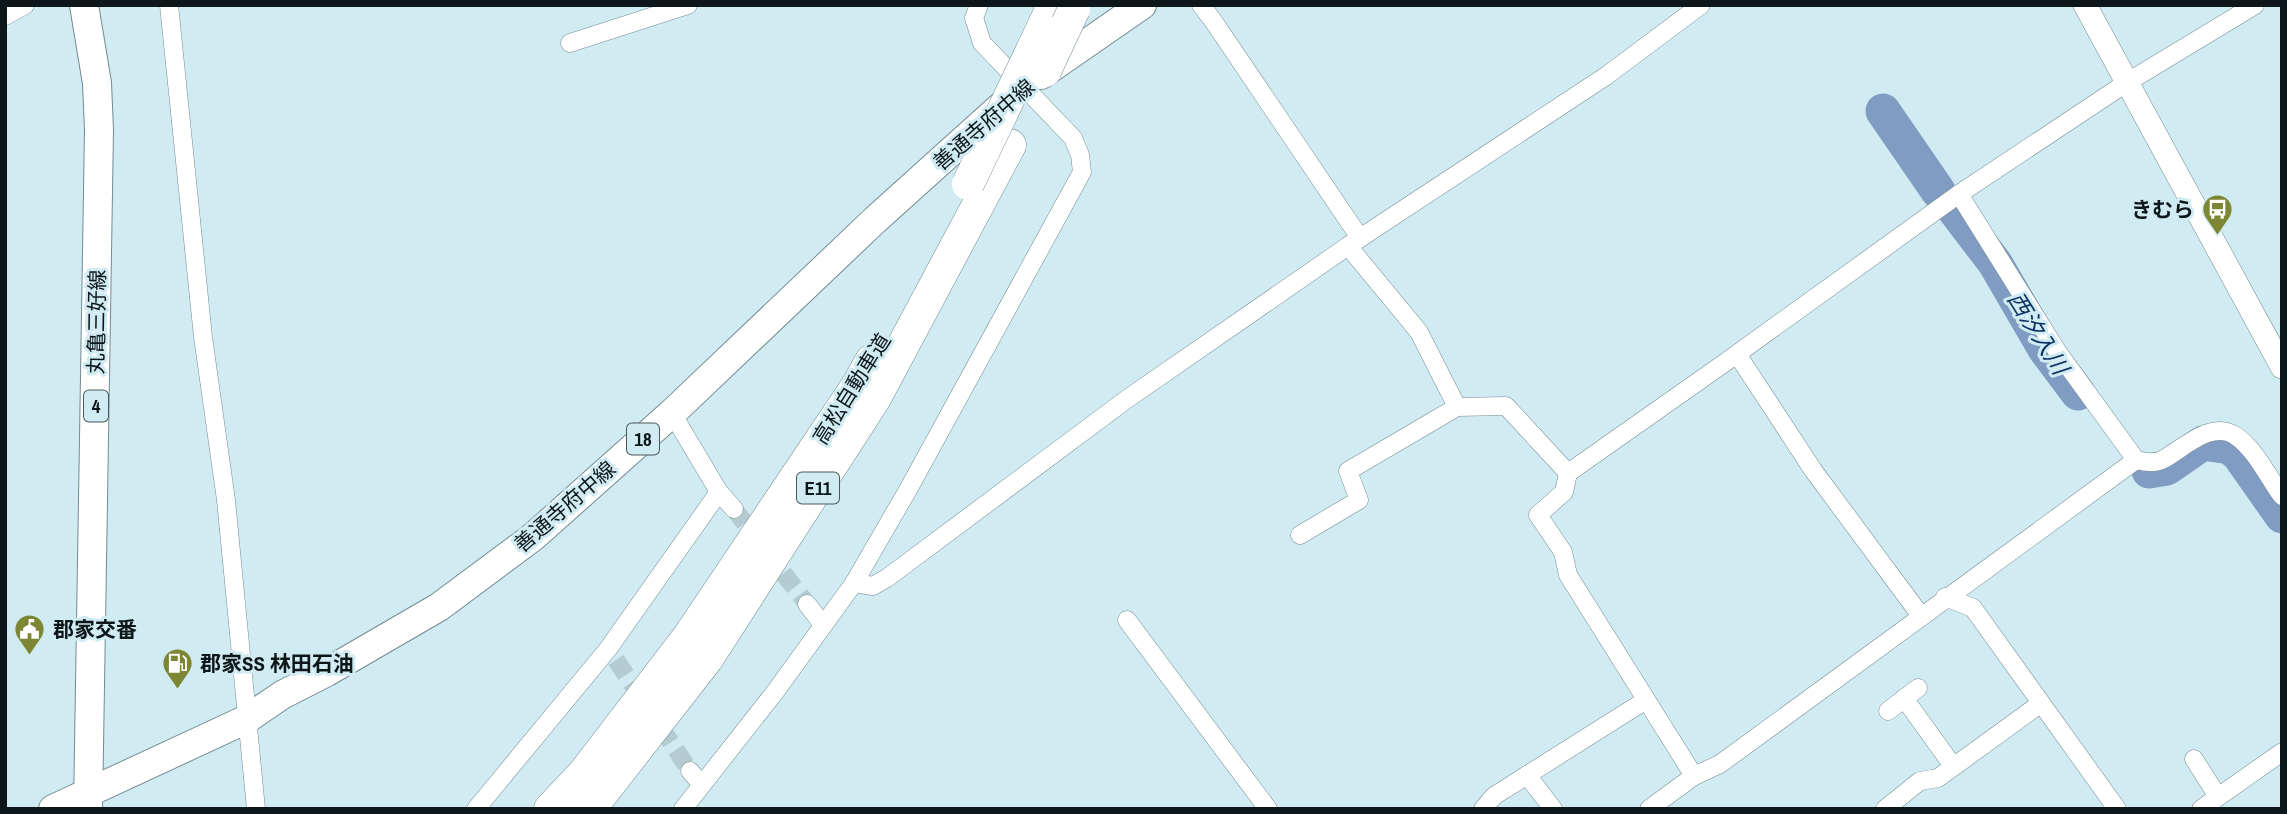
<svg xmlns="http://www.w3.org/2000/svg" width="2287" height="814" font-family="'Archivo Narrow','Noto Sans JP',sans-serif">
  <rect width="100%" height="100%" fill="#d1ebf2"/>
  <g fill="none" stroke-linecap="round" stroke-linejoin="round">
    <!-- river -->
    <g stroke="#809cc3" stroke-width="35">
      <path d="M 1883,111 L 1938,191"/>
      <path d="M 1953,208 L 1995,263 L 2045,349 L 2078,393"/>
      <path d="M 2149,471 L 2167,468 L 2203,443 L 2230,447 L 2239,455 L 2282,516"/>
    </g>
    <!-- minor-tunnel -->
    <g stroke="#b4cbd1" stroke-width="18" stroke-dasharray="18 9" stroke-linecap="butt">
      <path d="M 734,509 L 807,604"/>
      <path d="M 616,660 L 690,771"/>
    </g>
    <defs>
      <g id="minor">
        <path d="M 169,5 L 203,337 L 226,500 L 256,809"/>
        <path d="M 1201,5 L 1214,22 L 1360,238"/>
        <path d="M 5,16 L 25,5"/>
        <path d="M 570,43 L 688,5"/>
        <path d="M 1959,194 L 2057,351 L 2136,460 C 2144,462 2154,464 2162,460 C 2183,449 2211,419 2236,436 C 2256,450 2268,477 2282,496"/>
        <path d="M 1348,246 L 1419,332 L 1457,407 L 1506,406 L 1568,473"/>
        <path d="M 1737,354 L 1813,470 L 1921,616"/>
        <path d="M 672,413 L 719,492 L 734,509"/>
        <path d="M 1300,535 L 1359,500 L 1348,471 L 1457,407"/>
        <path d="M 854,583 L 873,586 L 887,578 L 1127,399 L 1348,246 L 1606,76 L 1701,5"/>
        <path d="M 1945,597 L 1973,608 L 2117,809"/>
        <path d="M 807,604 L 823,625"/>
        <path d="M 1127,620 L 1268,809"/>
        <path d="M 1904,698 L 1953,766"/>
        <path d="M 1888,711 L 1918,688"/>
        <path d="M 2194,759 L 2218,797"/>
        <path d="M 690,771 L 702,785"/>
        <path d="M 1527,775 L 1553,809"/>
        <path d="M 1694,776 L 1568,575 L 1563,552 L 1538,515 L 1564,492 L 1568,473 L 1723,364 L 1959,194 L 2126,83 L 2255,5"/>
        <path d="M 476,809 L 608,649 L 719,492"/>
        <path d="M 683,809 L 775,692 L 854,583 L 909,488 L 1082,172 L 1080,155 L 1073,138 L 982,43 L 974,18 L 979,5"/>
        <path d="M 1483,809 L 1494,796 L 1646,700"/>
        <path d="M 1649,809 L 1694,776 L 1720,764 L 2136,460"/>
        <path d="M 1885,809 L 1920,781 L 1938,778 L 2040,704"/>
        <path d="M 2201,809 L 2282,752"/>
      </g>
      <path id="tertiary" d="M 2085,5 L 2282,367"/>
      <g id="primary">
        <path d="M 84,5 L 97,83 L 99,130 L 88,809"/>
        <path d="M 1041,75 L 1142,5"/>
        <path d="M 53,809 L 247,719 L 282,695 L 327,672 L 439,607 L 533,537 L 672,413 L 875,220 L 1006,102"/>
      </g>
      <g id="motorway">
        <path d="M 1042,29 L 1053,5"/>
        <path d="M 550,809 L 584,773 L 689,636 L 857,386 L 871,361"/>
        <path d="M 590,809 L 707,659 L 875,398 L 1010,145"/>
      </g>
    </defs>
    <!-- minor casing -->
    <use href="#minor" stroke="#738b92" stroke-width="19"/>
    <!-- tertiary casing -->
    <use href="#tertiary" stroke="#738b92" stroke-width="24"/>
    <!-- primary casing -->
    <use href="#primary" stroke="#738b92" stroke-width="30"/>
    <!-- motorway casing -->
    <use href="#motorway" stroke="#738b92" stroke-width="33"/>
    <!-- minor -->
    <use href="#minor" stroke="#fff" stroke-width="18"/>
    <!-- tertiary -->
    <use href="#tertiary" stroke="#fff" stroke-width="23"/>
    <!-- primary -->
    <use href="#primary" stroke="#fff" stroke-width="28"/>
    <!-- motorway -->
    <use href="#motorway" stroke="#fff" stroke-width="32"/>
    <defs>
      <g id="motorway-bridge">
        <path d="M 1045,71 L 1074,9"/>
        <path d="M 968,184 L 1042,29"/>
      </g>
    </defs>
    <!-- motorway-bridge casing -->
    <use href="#motorway-bridge" stroke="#738b92" stroke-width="33" stroke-linecap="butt"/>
    <!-- motorway-bridge -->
    <use href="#motorway-bridge" stroke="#fff" stroke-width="32"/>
  </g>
  <!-- icons -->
  <defs>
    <symbol id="bus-pin" viewBox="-11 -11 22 30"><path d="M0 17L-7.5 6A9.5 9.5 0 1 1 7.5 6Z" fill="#7c8633" stroke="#d1ebf2"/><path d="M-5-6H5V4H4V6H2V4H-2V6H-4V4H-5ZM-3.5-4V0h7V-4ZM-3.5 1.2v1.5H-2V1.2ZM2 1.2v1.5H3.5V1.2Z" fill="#fff"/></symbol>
    <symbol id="civic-pin" viewBox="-11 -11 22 30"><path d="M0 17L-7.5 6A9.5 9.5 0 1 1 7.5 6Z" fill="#7c8633" stroke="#d1ebf2"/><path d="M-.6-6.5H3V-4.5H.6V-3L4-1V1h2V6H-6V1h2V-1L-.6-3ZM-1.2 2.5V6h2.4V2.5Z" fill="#fff"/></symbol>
    <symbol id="fuel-pin" viewBox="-11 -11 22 30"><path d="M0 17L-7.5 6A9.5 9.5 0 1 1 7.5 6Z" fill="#7c8633" stroke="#d1ebf2"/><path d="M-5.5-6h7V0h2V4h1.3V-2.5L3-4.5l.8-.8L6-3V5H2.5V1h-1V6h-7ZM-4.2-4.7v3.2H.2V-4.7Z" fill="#fff"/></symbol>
  </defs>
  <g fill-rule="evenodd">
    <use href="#bus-pin" x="2200" y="192" width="35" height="47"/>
    <use href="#civic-pin" x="12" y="612" width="35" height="47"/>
    <use href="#fuel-pin" x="160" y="646" width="35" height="47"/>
  </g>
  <g text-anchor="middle" stroke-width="6" stroke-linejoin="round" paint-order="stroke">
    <!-- shield labels -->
    <g fill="#d1ebf2" stroke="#48575a" stroke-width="2">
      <rect x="84" y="390.5" width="24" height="31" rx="5"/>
      <rect x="627" y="423.5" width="32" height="31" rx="5"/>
      <rect x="797" y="472.5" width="42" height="31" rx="5"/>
    </g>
    <g font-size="19" font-weight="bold" fill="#0d1719">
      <text x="96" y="413">4</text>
      <text x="643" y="446">18</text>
      <text x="818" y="495">E11</text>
    </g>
    <!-- street labels -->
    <g font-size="21" fill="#0d1719" stroke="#d1ebf2">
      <text transform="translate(984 125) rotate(-41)" y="7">善通寺府中線</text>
      <text transform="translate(97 322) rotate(-89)" y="7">丸亀三好線</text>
      <text transform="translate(852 389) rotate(-58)" y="7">高松自動車道</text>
      <text transform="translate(565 507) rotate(-41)" y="7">善通寺府中線</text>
    </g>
    <!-- poi labels -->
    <g font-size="21" font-weight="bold" fill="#0d1719" stroke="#d1ebf2" text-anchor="start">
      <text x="2194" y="217" text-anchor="end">きむら</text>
      <text x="53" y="637">郡家交番</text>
      <text x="200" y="671">郡家SS 林田石油</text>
    </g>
    <!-- water labels -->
    <g font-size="23" font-style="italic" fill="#0e3263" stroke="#d1ebf2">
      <text transform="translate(2038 333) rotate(58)" y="8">西汐入川</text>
    </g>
  </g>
  <!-- border -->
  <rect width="2287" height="814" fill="none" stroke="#0d1719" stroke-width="14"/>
</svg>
